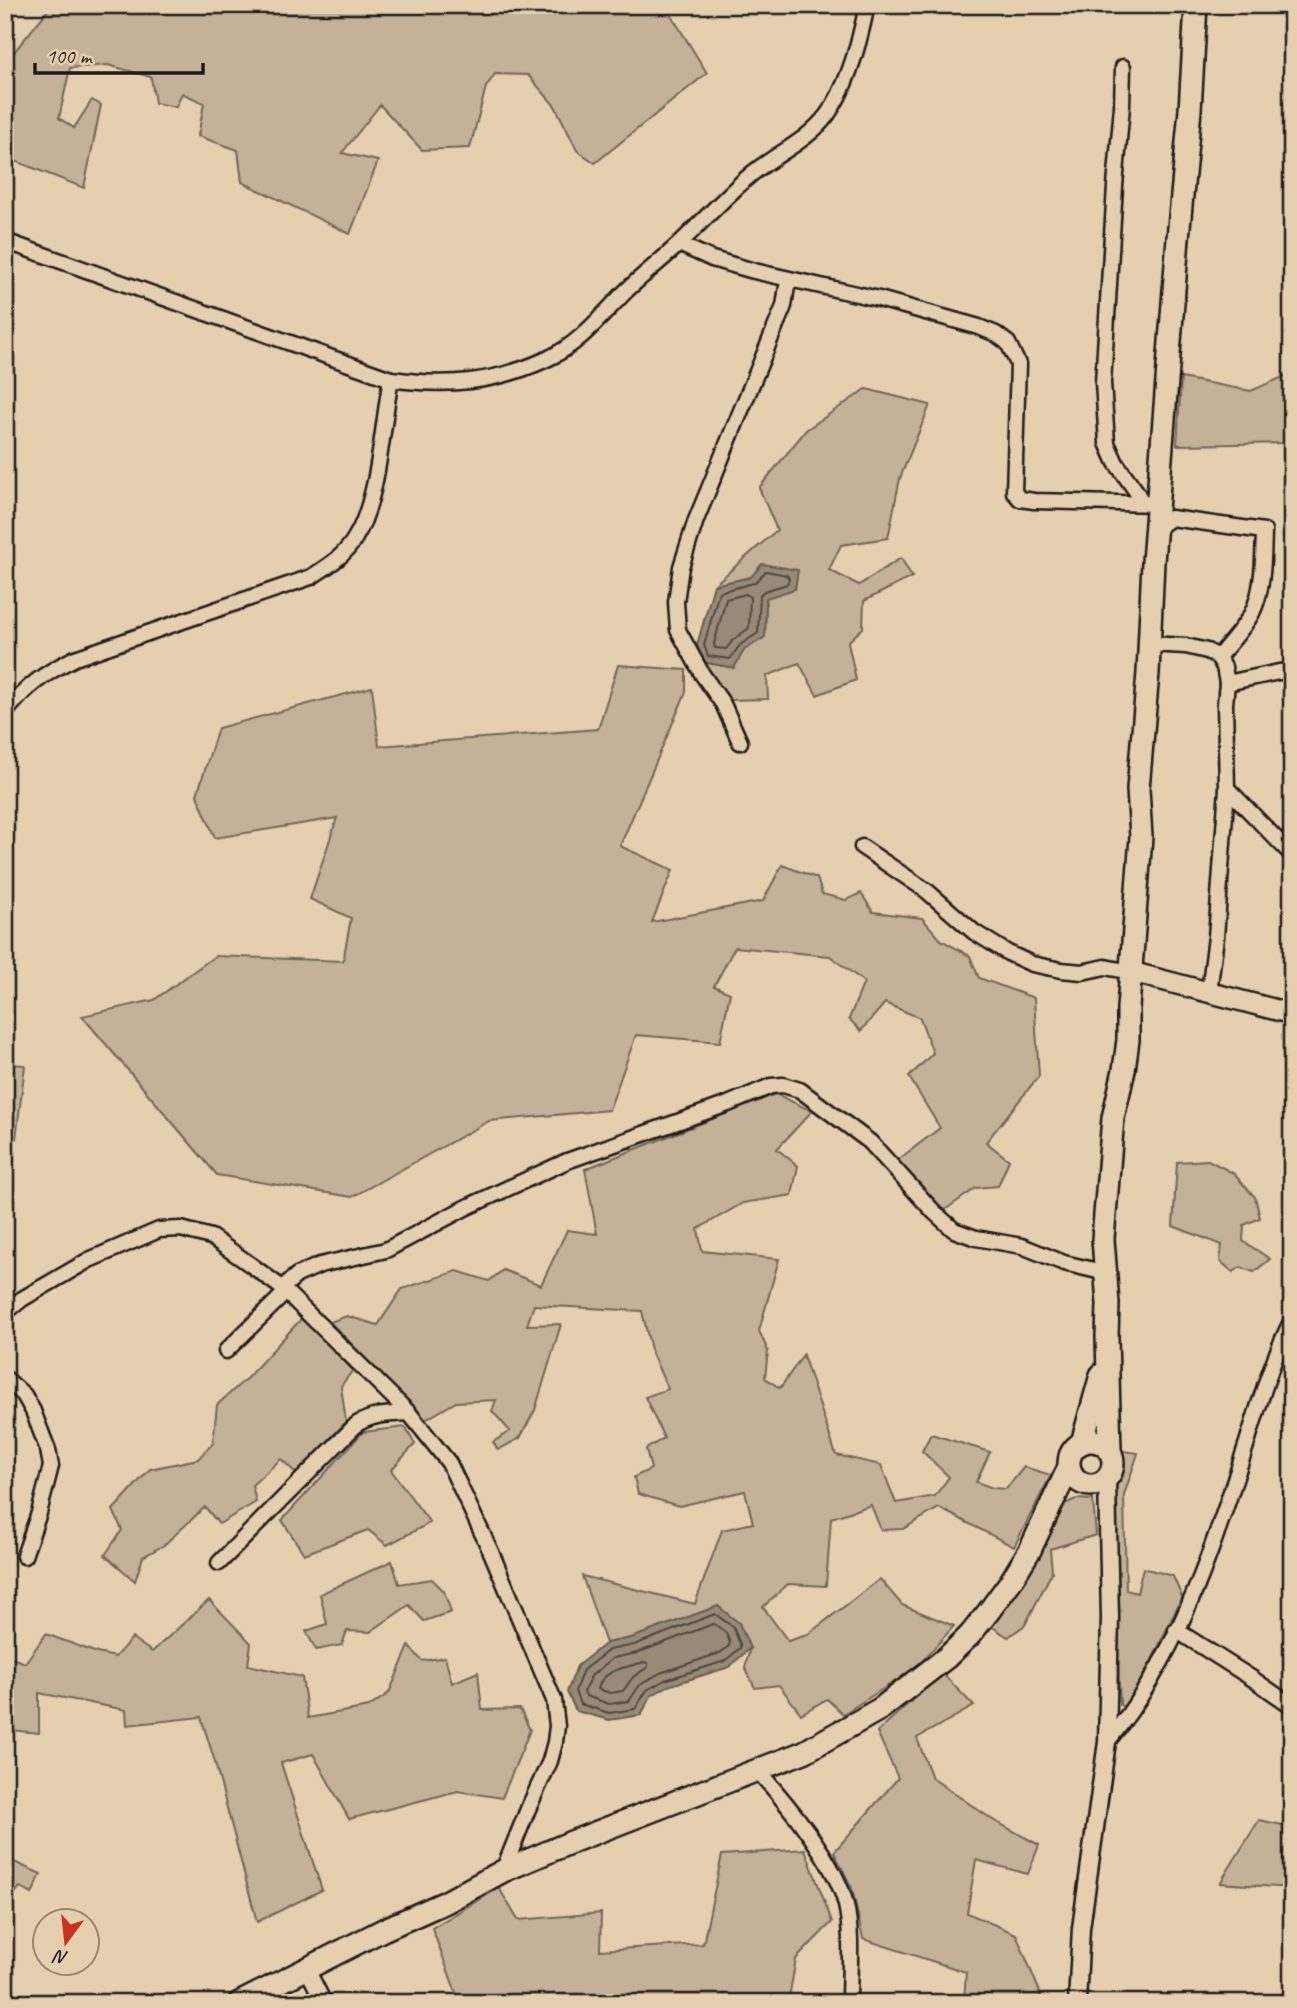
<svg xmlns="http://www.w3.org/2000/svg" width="1297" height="2008" font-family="Caveat,sans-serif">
  <rect width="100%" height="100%" fill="#e6cfaf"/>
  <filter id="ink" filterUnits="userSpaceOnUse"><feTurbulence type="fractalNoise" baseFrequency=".0143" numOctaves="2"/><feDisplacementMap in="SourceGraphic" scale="14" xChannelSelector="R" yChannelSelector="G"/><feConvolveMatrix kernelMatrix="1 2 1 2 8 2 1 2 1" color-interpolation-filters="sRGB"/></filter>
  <g filter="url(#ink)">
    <!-- green -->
    <g fill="#c5b197" stroke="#70665a" stroke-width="2">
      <path d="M 52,5 L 665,5 L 707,73 L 595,163 L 577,150 L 555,106 L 528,75 L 495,74 L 486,87 L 470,148 L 422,150 L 380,105 L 342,153 L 378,161 L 350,234 L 242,182 L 238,150 L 198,136 L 204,103 L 182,93 L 176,107 L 155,103 L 151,77 L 108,65 L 70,68 L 59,118 L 74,128 L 92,100 L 101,105 L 84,188 L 5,157 L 5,63 Z"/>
      <path d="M 1292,373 L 1292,443 L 1177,445 L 1181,378 L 1251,391 Z"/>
      <path d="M 866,389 L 930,405 L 900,478 L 888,538 L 841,545 L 829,570 L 859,585 L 901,558 L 912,577 L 864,601 L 863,628 L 848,642 L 856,680 L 817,695 L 799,663 L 767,676 L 768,699 L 730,700 L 702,662 L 734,668 L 744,650 L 765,637 L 766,598 L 751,577 L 714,585 L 777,530 L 759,488 L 806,430 Z"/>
      <path d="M 618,665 L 686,670 L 686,692 L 620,846 L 673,870 L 652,922 L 763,901 L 782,865 L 817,878 L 822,894 L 846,900 L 861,893 L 873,912 L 922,918 L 941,940 L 970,956 L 979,978 L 1034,998 L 1039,1076 L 986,1142 L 1009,1160 L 998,1186 L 976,1188 L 942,1212 L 898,1160 L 940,1128 L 909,1077 L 933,1053 L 920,1018 L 885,1003 L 861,1031 L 849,1019 L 864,982 L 830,956 L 735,947 L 714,986 L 730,993 L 720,1042 L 636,1035 L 609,1110 L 489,1121 L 352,1197 L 217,1175 L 82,1016 L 154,1000 L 215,956 L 343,961 L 351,918 L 310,899 L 337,818 L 215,838 L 197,795 L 218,728 L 372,687 L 379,746 L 598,729 Z"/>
      <path d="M 5,1064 L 25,1065 L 16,1139 L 5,1141 Z"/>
      <path d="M 776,1094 L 812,1111 L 777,1149 L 798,1166 L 792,1195 L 743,1203 L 698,1229 L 702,1251 L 779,1259 L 759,1331 L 768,1351 L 765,1378 L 780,1388 L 803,1355 L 836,1455 L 881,1465 L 896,1503 L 935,1496 L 949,1477 L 922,1451 L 931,1434 L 990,1452 L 976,1482 L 993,1488 L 1006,1489 L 1024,1467 L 1051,1475 L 1014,1547 L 939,1508 L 903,1529 L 881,1530 L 871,1505 L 831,1518 L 826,1586 L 788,1584 L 763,1607 L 788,1641 L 807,1635 L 880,1579 L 902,1605 L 954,1626 L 916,1668 L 843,1714 L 827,1699 L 801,1714 L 779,1685 L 755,1688 L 745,1668 L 750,1648 L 631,1638 L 606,1643 L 582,1576 L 695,1604 L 722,1530 L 753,1523 L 745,1491 L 679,1506 L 638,1494 L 634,1477 L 651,1469 L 646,1449 L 664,1438 L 645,1397 L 668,1389 L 652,1354 L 642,1311 L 534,1305 L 527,1325 L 561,1324 L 535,1410 L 520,1438 L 498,1450 L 493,1442 L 510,1431 L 492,1411 L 496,1400 L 456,1402 L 425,1420 L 330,1322 L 347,1316 L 378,1325 L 402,1289 L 457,1271 L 489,1281 L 503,1270 L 541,1285 L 567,1230 L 597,1234 L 585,1169 Z"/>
      <path d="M 1208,1160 L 1233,1173 L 1255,1197 L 1260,1218 L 1244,1225 L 1243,1241 L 1270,1259 L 1254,1272 L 1241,1267 L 1233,1272 L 1220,1261 L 1222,1245 L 1173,1226 L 1177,1162 Z"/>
      <path d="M 302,1318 L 353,1370 L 341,1386 L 346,1422 L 297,1474 L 281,1459 L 252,1485 L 256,1502 L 219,1524 L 205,1507 L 164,1545 L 143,1557 L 135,1581 L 105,1555 L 122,1530 L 113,1510 L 150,1469 L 198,1459 L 213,1443 L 217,1405 L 247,1378 Z"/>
      <path d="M 405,1427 L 415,1444 L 391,1470 L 430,1523 L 387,1545 L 368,1530 L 304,1554 L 282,1520 L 363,1432 Z"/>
      <path d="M 1109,1449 L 1138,1453 L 1124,1495 L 1126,1590 L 1137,1593 L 1143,1568 L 1173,1576 L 1182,1597 L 1151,1662 L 1125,1708 L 1120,1705 Z"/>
      <path d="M 1076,1499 L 1093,1500 L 1096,1535 L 1050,1549 L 1052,1572 L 1025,1625 L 1008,1637 L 991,1626 L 987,1621 L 1055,1508 Z"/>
      <path d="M 392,1561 L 399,1584 L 432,1579 L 444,1591 L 451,1612 L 424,1621 L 409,1605 L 370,1632 L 347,1631 L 342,1645 L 316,1650 L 306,1631 L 327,1624 L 320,1594 Z"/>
      <path d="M 209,1600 L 251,1643 L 248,1665 L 302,1677 L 308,1718 L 369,1707 L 389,1693 L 409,1646 L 422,1661 L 445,1657 L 452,1683 L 478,1672 L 482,1710 L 520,1709 L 530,1730 L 502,1798 L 458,1791 L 349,1819 L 313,1754 L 281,1763 L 322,1890 L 257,1922 L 214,1759 L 201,1717 L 127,1725 L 126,1710 L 39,1693 L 39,1733 L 9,1730 L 5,1727 L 5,1655 L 25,1663 L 46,1634 L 97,1653 L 115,1657 L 132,1638 L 152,1652 Z"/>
      <path d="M 942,1673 L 974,1706 L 917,1738 L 932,1778 L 993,1820 L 1039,1845 L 1028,1874 L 976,1860 L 967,1913 L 1016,1934 L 1039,1990 L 1042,2003 L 966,2003 L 964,2002 L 966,1972 L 863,1939 L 852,1888 L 834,1852 L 898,1778 L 877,1732 Z"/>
      <path d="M 1259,1820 L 1292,1827 L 1292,1888 L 1220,1883 Z"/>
      <path d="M 805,1849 L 832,1922 L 796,1959 L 788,2003 L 460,2003 L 432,1928 L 499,1888 L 518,1920 L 601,1913 L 600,1950 L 703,1944 L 722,1855 Z"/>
      <path d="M 5,1858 L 41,1874 L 32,1894 L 20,1887 L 6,1904 L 12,1915 L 5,1923 Z"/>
    </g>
    <!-- water -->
    <g fill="#988a77" stroke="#665e53" stroke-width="2">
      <path d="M 762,564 L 798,570 L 795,589 L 766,598 L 765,637 L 744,650 L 734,668 L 702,662 L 697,645 L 714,585 L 751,577 Z"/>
      <path d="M 718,1606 L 739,1623 L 750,1648 L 729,1667 L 668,1686 L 651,1696 L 641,1715 L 609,1720 L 576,1711 L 567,1692 L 577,1666 L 606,1643 L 631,1638 Z"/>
    </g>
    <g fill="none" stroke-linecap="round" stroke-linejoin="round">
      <!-- shore -->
      <g stroke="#4e4840" stroke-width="2">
        <path d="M 766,571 L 787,575 L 789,579 L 787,584 L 764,591 L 760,595 L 758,633 L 740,645 L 730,659 L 708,656 L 704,645 L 719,592 L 754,583 Z"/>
        <path d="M 746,594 L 750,597 L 749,628 L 734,639 L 726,649 L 715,648 L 714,644 L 726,599 Z"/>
        <path d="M 715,1614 L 733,1627 L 740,1644 L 740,1648 L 725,1661 L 665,1680 L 647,1690 L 635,1709 L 609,1713 L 580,1704 L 575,1691 L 583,1670 L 609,1650 L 634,1645 Z"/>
        <path d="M 713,1624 L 716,1625 L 726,1633 L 730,1642 L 729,1646 L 720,1653 L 660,1673 L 640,1685 L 629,1701 L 609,1704 L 586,1696 L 584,1691 L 591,1676 L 613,1658 L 637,1653 Z"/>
        <path d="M 644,1662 L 648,1663 L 648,1667 L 633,1677 L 623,1691 L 610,1693 L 598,1689 C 602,1669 628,1667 644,1662 Z"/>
      </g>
      <defs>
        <g id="minor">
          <path d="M 1123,67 L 1122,106 L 1115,186 L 1103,383 L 1107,443 L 1116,463 L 1136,491 L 1142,503"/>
          <path d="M 5,241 L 391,379 C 447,387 495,383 547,359 C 580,344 602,315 627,290 C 644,274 662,260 679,244 C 702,222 724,198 748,177 C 773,155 807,142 827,115 C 848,87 860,40 867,5"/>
          <path d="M 679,244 L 712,259 L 754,271 L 879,299 L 979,327 L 996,334 L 1008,343 L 1018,364 L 1014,492 L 1020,499 L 1034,501 L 1158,504"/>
          <path d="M 1156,529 L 1171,518 L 1264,531 C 1263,557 1264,589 1252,613 C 1243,629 1230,643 1218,657"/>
          <path d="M 1149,644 L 1186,646 L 1207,651 L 1218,657 L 1224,667 L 1227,683 L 1225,704 L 1227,788 L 1216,937 L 1209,992"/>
          <path d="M 1227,683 L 1279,672 L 1292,671"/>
          <path d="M 5,713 C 26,686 45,673 75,658 L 311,577 C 328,566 345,556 355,538 C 379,500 382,425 391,379"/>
          <path d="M 740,742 L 723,704 L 702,674 L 678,630 L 676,602 L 681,567 L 696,520 L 784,306 L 788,280"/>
          <path d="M 1227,788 L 1292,855"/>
          <path d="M 862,847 L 927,891 L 974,932 L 1008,953 L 1032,964 L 1061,970 L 1082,972 L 1105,967 L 1131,972"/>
          <path d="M 282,1288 L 297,1275 L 320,1265 L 386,1250 L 465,1208 L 567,1161 L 728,1104 L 771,1086 L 783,1085 L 800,1090 L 870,1142 L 934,1212 L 954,1230 L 976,1238 L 1022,1246 L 1064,1263 L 1106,1273"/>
          <path d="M 5,1313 L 22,1299 L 89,1260 L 159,1230 L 181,1229 L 211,1237 L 251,1265 L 282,1288 L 409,1413 L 449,1463 L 491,1552 L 554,1700 L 557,1726 L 555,1742 L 550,1761 L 528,1809 L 503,1871"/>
          <path d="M 226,1351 L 286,1292"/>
          <path d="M 5,1378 L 24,1395 L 33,1411 L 48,1450 L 51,1466 L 39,1513 L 24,1556"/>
          <path d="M 219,1563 L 357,1424 C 374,1414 390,1414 409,1413"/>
          <path d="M 1176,1630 L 1253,1679 L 1292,1706"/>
          <path d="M 1107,1742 C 1176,1660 1211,1555 1243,1455 C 1257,1412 1271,1360 1292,1320"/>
          <path d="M 757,1770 C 786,1802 836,1862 846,1905 C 853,1936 849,1971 849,2003"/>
          <path d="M 307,1969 L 324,2003"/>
        </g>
        <path id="tertiary" d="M 1077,2003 L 1081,1928 L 1107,1742 L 1110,1618 L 1107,1479"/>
        <path id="secondary" d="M 1131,972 L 1292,1014"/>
        <g id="primary">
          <circle cx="1091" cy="1463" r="22"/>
          <path d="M 1082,1443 L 1101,1375"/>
          <path d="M 1110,1450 L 1107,1337 L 1108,1304 L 1103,1239 L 1113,1118 L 1124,1070 L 1128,1040 L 1128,1008 L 1141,837 L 1138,789 L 1148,673 L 1153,562 L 1178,238 L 1190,110 L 1196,5"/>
          <path d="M 239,2003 L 385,1929 L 446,1902 L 503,1871 L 574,1841 L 804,1752 L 880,1709 L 946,1658 L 970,1635 L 989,1611 L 1011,1581 L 1030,1550 L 1069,1467"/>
        </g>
      </defs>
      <!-- minor casing -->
      <use href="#minor" stroke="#1c1c1c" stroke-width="19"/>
      <!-- tertiary casing -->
      <use href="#tertiary" stroke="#1c1c1c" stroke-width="21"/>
      <!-- secondary casing -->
      <use href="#secondary" stroke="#1c1c1c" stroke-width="24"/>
      <!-- primary casing -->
      <use href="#primary" stroke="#1c1c1c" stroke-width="26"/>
      <!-- minor -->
      <use href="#minor" stroke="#e6cfaf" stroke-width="14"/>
      <!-- tertiary -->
      <use href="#tertiary" stroke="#e6cfaf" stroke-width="16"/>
      <!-- secondary -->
      <use href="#secondary" stroke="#e6cfaf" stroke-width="19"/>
      <!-- primary -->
      <use href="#primary" stroke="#e6cfaf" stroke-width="21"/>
    </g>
  </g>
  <!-- margin -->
  <rect width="1297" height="2008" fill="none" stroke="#e6cfaf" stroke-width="28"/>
  <rect x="14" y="14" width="1269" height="1980" fill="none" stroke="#1c1c1c" stroke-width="2.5" filter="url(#ink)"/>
  <!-- north arrow -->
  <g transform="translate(66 1942) rotate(195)"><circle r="33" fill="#e6cfaf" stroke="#958774" stroke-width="2"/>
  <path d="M0-5L12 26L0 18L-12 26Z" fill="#c8321e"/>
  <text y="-10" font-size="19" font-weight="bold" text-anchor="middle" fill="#1c1c1c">N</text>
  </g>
  <!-- scale -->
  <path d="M35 63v10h168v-10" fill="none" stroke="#1c1c1c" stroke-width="3.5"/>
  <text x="46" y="63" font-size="21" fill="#1c1c1c" stroke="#e6cfaf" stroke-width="5" paint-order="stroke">100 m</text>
</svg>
